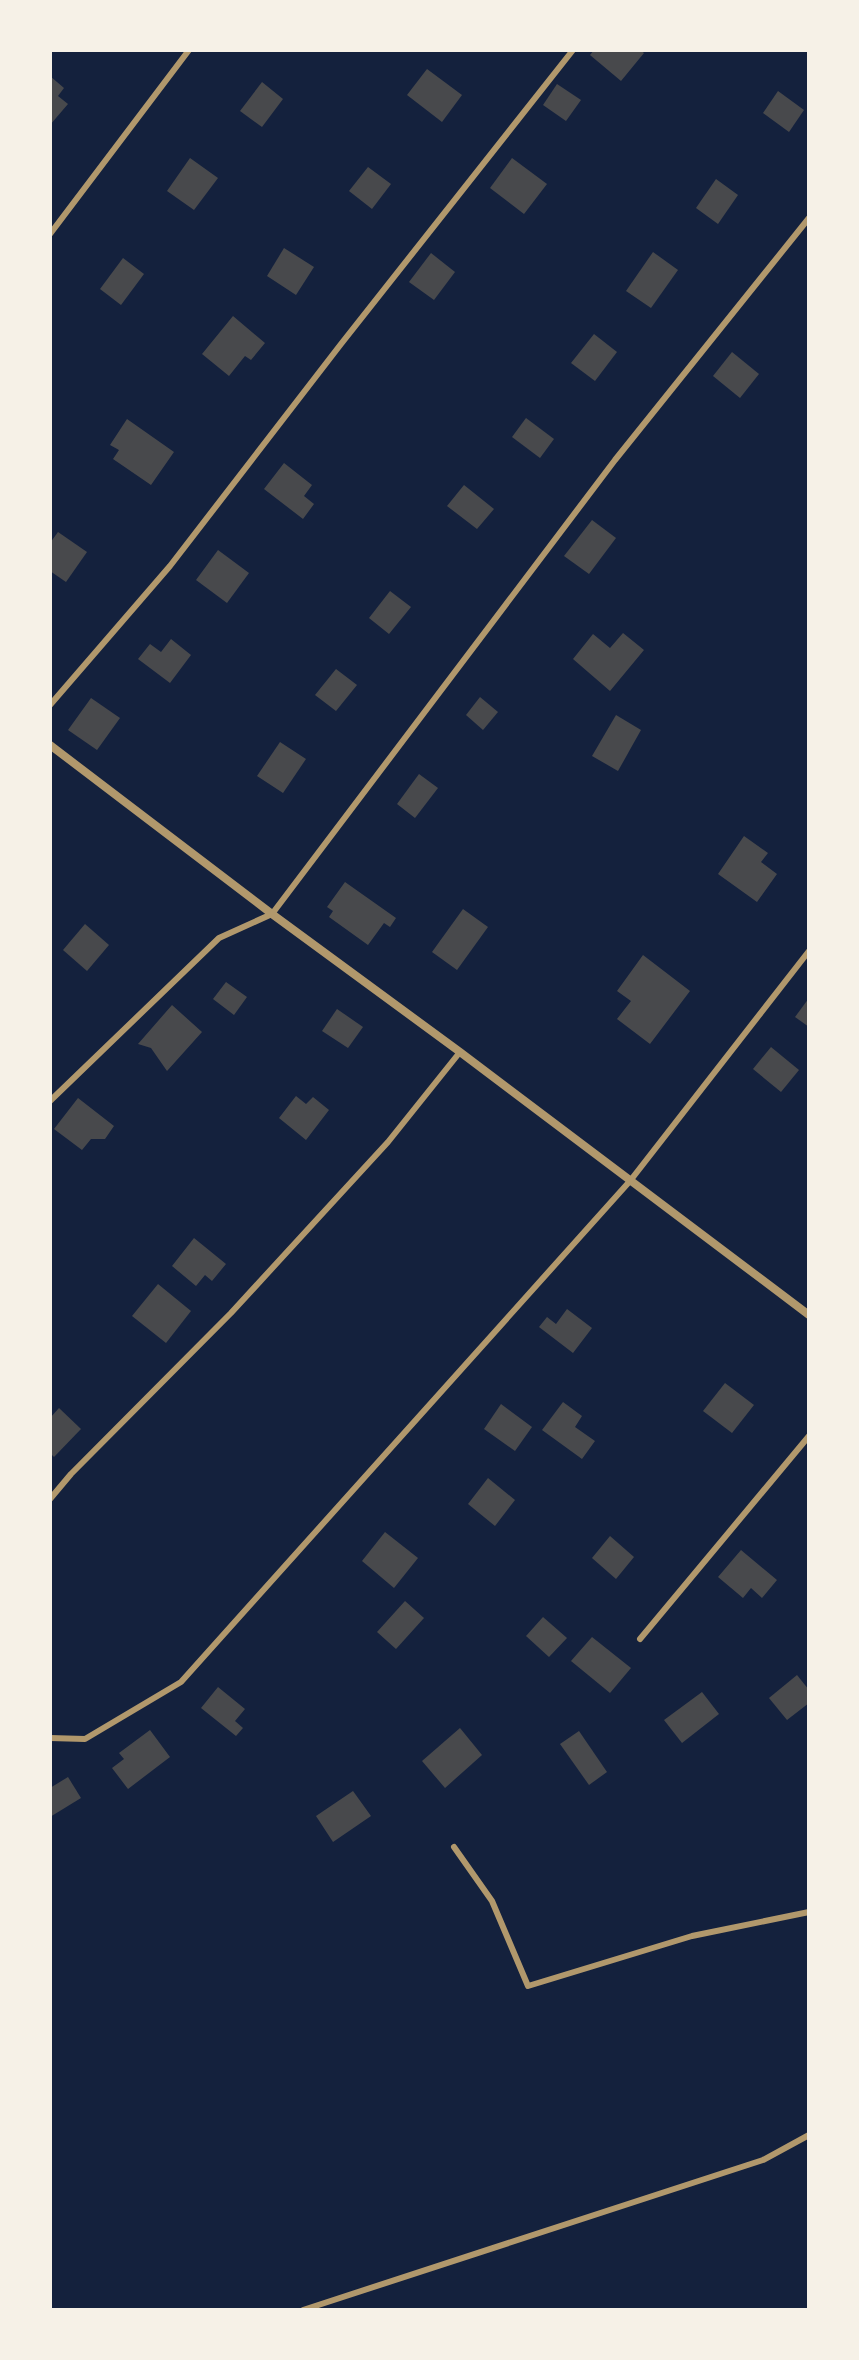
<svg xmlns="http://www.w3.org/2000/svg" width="859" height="2360" font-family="'Open Sans',sans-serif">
  <rect width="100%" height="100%" fill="#14213d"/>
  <!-- building -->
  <g fill="#48494c">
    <path d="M 594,50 L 640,50 L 644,53 L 621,81 L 590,55 Z"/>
    <path d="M 427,69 L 462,95 L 442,122 L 407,95 Z"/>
    <path d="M 50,76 L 64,88 L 58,96 L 68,104 L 50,125 Z"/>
    <path d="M 262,82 L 283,99 L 262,127 L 240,111 Z"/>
    <path d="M 557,84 L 581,100 L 566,121 L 543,105 Z"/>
    <path d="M 778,91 L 804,110 L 789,132 L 763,113 Z"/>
    <path d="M 190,158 L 218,178 L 194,210 L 167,191 Z"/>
    <path d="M 512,158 L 547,184 L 524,214 L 490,188 Z"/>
    <path d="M 368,167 L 391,184 L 372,209 L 349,191 Z"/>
    <path d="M 716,179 L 738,195 L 718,224 L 696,208 Z"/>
    <path d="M 284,248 L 314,267 L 296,295 L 267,276 Z"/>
    <path d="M 653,252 L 678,270 L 651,308 L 626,291 Z"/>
    <path d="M 431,253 L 455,272 L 434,300 L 409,282 Z"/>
    <path d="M 123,258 L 144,274 L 121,305 L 100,289 Z"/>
    <path d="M 233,316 L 265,343 L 251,360 L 245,356 L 229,376 L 202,354 Z"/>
    <path d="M 594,334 L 617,352 L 595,381 L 571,363 Z"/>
    <path d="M 732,352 L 759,374 L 740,398 L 713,376 Z"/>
    <path d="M 526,418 L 554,439 L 540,458 L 512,437 Z"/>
    <path d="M 127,419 L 174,452 L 151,485 L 113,459 L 119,450 L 110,445 Z"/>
    <path d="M 284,463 L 312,485 L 304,496 L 314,504 L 303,519 L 264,489 Z"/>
    <path d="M 464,485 L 494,509 L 477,529 L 447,506 Z"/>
    <path d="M 592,520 L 616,538 L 589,574 L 564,556 Z"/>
    <path d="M 58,532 L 87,552 L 66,582 L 50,571 L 50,543 Z"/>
    <path d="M 218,550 L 249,573 L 227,603 L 196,580 Z"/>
    <path d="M 390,591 L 411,607 L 389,634 L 369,618 Z"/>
    <path d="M 623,633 L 644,650 L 610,691 L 573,659 L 593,634 L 610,648 Z"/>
    <path d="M 171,639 L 191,655 L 170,683 L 138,659 L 150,644 L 161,652 Z"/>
    <path d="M 336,669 L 357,685 L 336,711 L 315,695 Z"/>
    <path d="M 480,697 L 498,712 L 483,730 L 466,715 Z"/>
    <path d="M 91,698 L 120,718 L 97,750 L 68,730 Z"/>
    <path d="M 616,715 L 641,730 L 618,771 L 592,756 Z"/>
    <path d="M 280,742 L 306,759 L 283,793 L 257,776 Z"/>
    <path d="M 419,774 L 438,788 L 415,818 L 397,804 Z"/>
    <path d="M 744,836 L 768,853 L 761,862 L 777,874 L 757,902 L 718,874 Z"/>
    <path d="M 345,882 L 396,918 L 390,927 L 384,923 L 368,945 L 329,917 L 333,911 L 327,907 Z"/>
    <path d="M 463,909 L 488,927 L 457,970 L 432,952 Z"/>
    <path d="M 85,924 L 109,945 L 87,971 L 63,950 Z"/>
    <path d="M 643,955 L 690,991 L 650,1044 L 617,1019 L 631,1001 L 617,991 Z"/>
    <path d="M 226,982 L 247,997 L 234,1015 L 213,999 Z"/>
    <path d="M 809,998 L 809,1027 L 795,1017 Z"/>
    <path d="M 172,1005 L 202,1032 L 167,1071 L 151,1048 L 138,1044 Z"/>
    <path d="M 337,1009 L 363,1027 L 348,1048 L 322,1031 Z"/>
    <path d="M 771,1047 L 799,1070 L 781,1092 L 753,1069 Z"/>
    <path d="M 296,1096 L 306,1104 L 313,1097 L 329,1110 L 306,1140 L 279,1118 Z"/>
    <path d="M 78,1098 L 114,1126 L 105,1139 L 91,1139 L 82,1150 L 54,1129 Z"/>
    <path d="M 194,1238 L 226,1264 L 212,1281 L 205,1275 L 196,1286 L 172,1266 Z"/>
    <path d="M 158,1284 L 191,1311 L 166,1343 L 132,1316 Z"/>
    <path d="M 567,1309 L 592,1328 L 573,1353 L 539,1327 L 547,1317 L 556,1324 Z"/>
    <path d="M 725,1383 L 754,1405 L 732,1433 L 703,1411 Z"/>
    <path d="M 563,1402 L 582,1416 L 575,1427 L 595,1441 L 582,1459 L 542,1430 Z"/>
    <path d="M 501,1404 L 532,1427 L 515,1451 L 484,1429 Z"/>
    <path d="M 59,1408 L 81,1429 L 54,1457 L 50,1453 L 50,1418 Z"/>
    <path d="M 488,1478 L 515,1500 L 495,1526 L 468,1504 Z"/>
    <path d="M 385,1532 L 418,1558 L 394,1588 L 362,1561 Z"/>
    <path d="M 610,1536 L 634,1557 L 616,1579 L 592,1558 Z"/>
    <path d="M 741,1550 L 777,1580 L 762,1598 L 751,1588 L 743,1598 L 718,1577 Z"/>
    <path d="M 405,1601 L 424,1618 L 396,1649 L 377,1632 Z"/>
    <path d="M 543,1617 L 567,1638 L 549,1657 L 526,1636 Z"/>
    <path d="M 592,1637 L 631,1668 L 610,1693 L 571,1661 Z"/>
    <path d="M 797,1675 L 809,1690 L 809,1703 L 787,1720 L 769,1698 Z"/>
    <path d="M 218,1687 L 245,1709 L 235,1721 L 243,1728 L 236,1736 L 201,1708 Z"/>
    <path d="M 702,1692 L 719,1714 L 682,1743 L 664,1720 Z"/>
    <path d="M 460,1728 L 482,1755 L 445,1788 L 422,1761 Z"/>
    <path d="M 150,1730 L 170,1757 L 128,1789 L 112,1768 L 124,1759 L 119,1753 Z"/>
    <path d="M 579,1731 L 607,1772 L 589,1785 L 560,1744 Z"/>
    <path d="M 68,1777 L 81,1798 L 50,1817 L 50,1788 Z"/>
    <path d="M 353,1791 L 371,1816 L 333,1842 L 316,1816 Z"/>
  </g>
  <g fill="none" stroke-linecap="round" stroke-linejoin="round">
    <!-- service -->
    <g stroke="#b1986c" stroke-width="6">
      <path d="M 50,234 L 189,50"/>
      <path d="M 50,705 L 170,566 L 341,344 L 573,50"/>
      <path d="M 50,1101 L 219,938 L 272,914 L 615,460 L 809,218"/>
      <path d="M 50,1499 L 71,1474 L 231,1313 L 388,1142 L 460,1052"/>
      <path d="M 640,1639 L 809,1436"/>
      <path d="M 50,1738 L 85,1739 L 181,1682 L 630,1181 L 809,951"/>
      <path d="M 454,1847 L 492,1901 L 528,1986 L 692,1936 L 809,1912"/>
      <path d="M 303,2310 L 763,2160 L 809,2135"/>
    </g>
    <!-- minor -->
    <path stroke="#b1986c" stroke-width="8" d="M 50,745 L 272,914 L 460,1052 L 809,1315"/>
  </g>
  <!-- border -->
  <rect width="859" height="2360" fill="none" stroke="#f6f1e7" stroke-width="104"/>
</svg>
